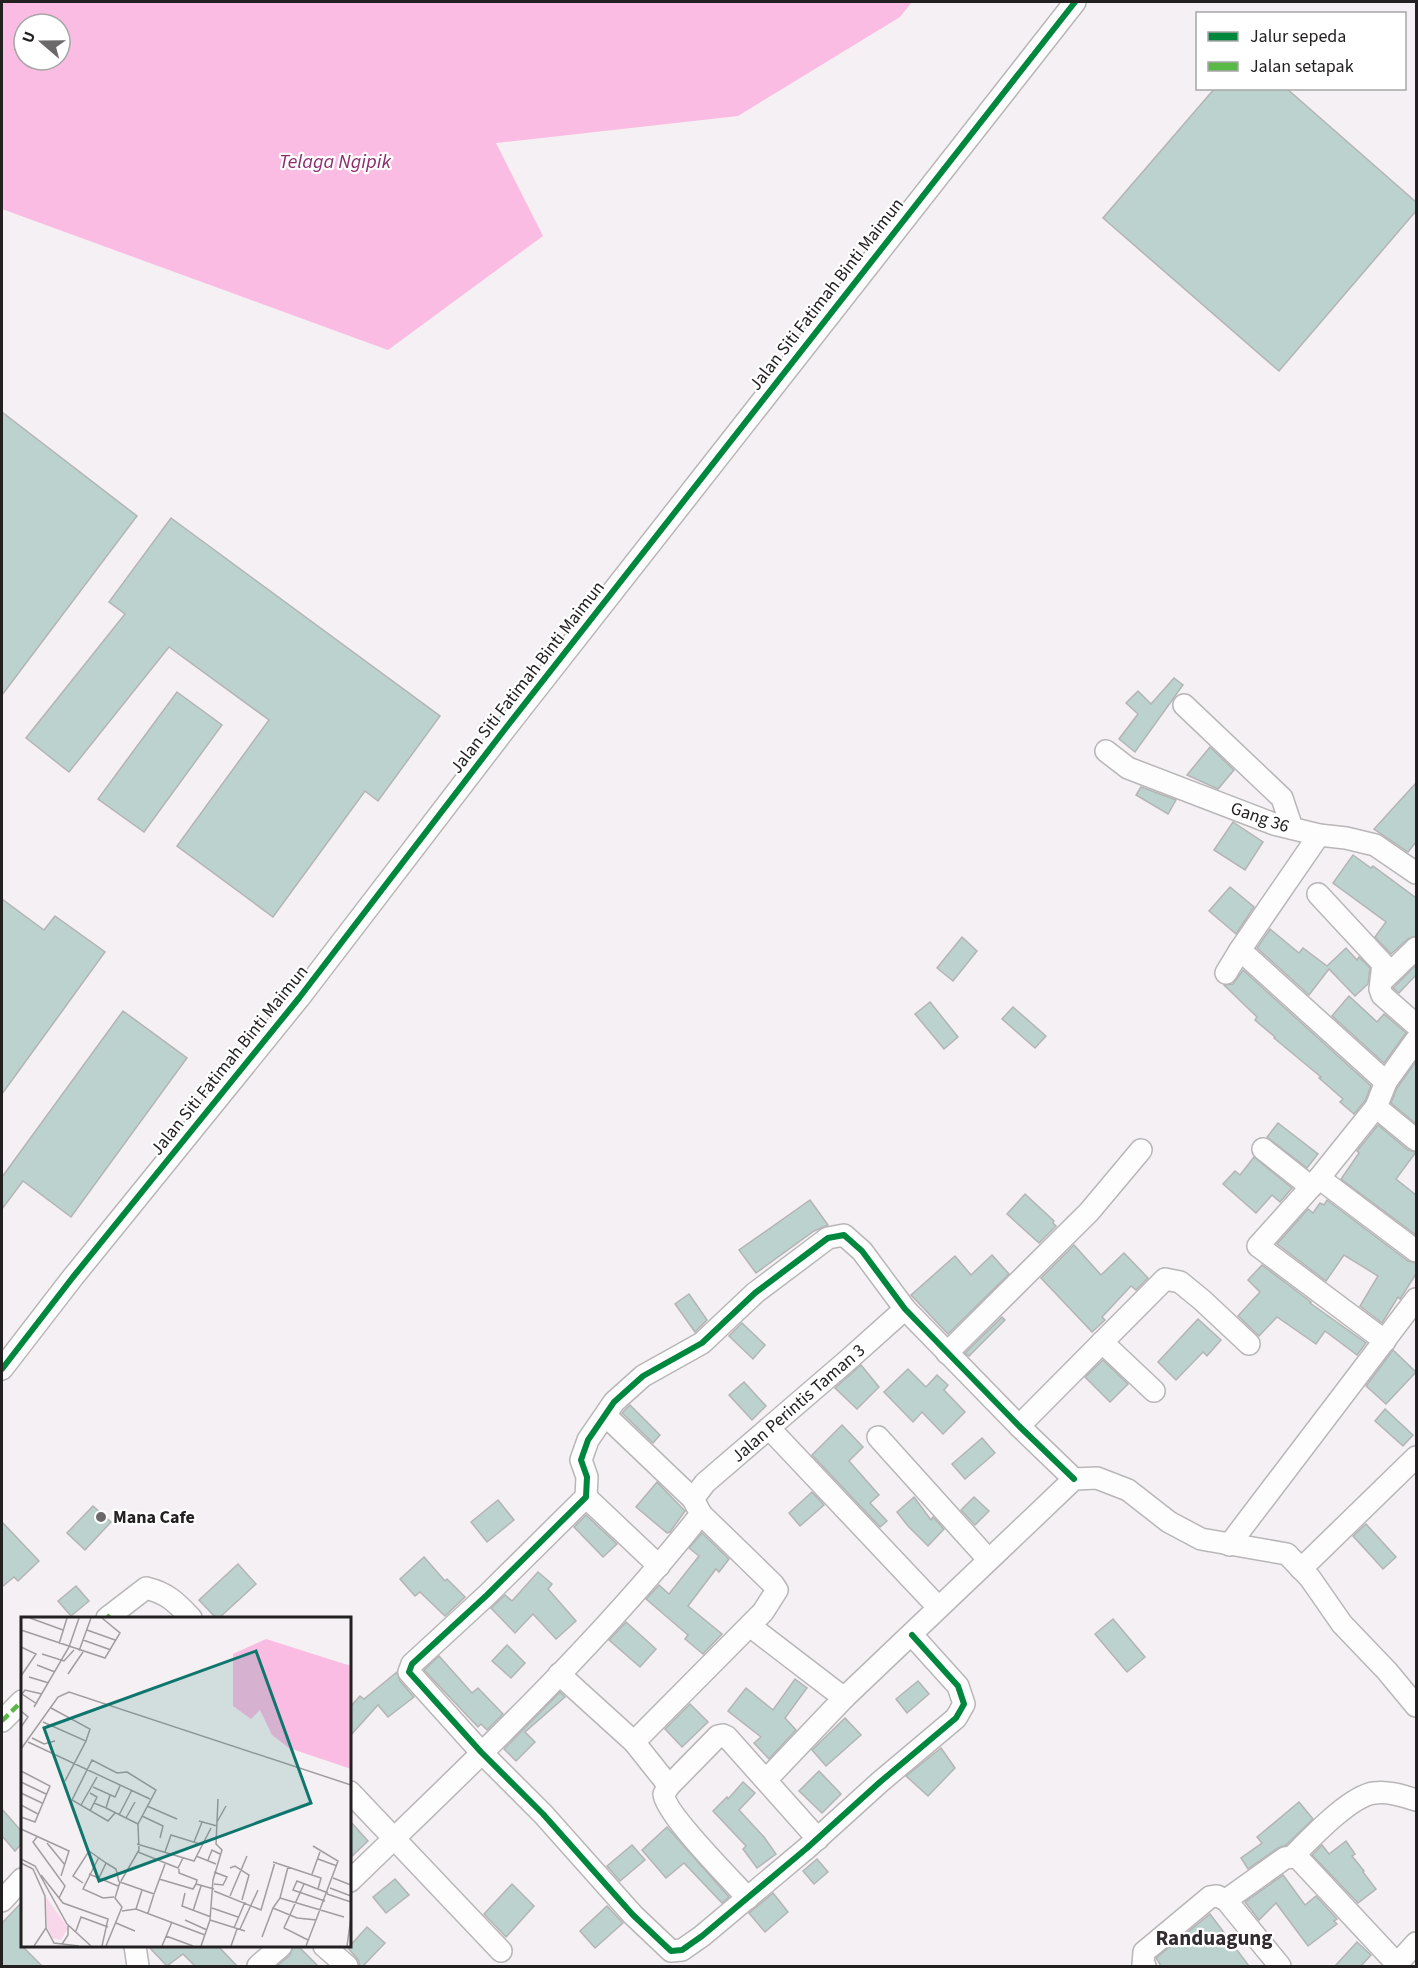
<svg xmlns="http://www.w3.org/2000/svg" width="1418" height="1968" font-family="'Source Sans 3',sans-serif">
  <rect width="100%" height="100%" fill="#f5f0f3"/>
  <!-- water -->
  <path fill="#fabce2" fill-rule="evenodd" d="M 2,2 L 912,2 L 900,17 L 738,116 L 496,143 L 543,236 L 388,350 L 2,209 ZM 24,24 L 60,24 L 60,60 L 24,60 Z"/>
  <!-- building -->
  <g fill="#bbd2cf" stroke="#b4b4b5" stroke-width="1.5">
    <path d="M 1215,88 L 1286,88 L 1416,202 L 1416,211 L 1279,371 L 1103,218 Z"/>
    <path d="M 2,412 L 137,516 L 2,695 Z"/>
    <path d="M 171,518 L 440,716 L 378,801 L 365,791 L 273,917 L 177,846 L 269,720 L 169,647 L 69,772 L 26,738 L 125,614 L 109,602 Z"/>
    <path d="M 1174,678 L 1183,685 L 1135,752 L 1119,739 L 1138,714 L 1126,703 L 1138,691 L 1151,704 Z"/>
    <path d="M 177,692 L 222,725 L 144,832 L 98,799 Z"/>
    <path d="M 1210,747 L 1234,770 L 1218,789 L 1187,775 Z"/>
    <path d="M 1416,783 L 1416,842 L 1408,852 L 1374,829 Z"/>
    <path d="M 1141,787 L 1176,800 L 1168,814 L 1136,795 Z"/>
    <path d="M 1233,822 L 1263,842 L 1245,870 L 1214,850 Z"/>
    <path d="M 1353,855 L 1371,868 L 1373,866 L 1416,898 L 1416,936 L 1408,939 L 1391,954 L 1375,937 L 1386,922 L 1333,883 Z"/>
    <path d="M 1230,887 L 1254,907 L 1236,934 L 1209,911 Z"/>
    <path d="M 2,899 L 44,930 L 55,916 L 105,952 L 2,1094 Z"/>
    <path d="M 1270,929 L 1299,953 L 1303,948 L 1327,966 L 1346,948 L 1357,960 L 1359,957 L 1370,968 L 1368,984 L 1355,996 L 1329,969 L 1309,995 L 1257,948 Z"/>
    <path d="M 962,937 L 977,951 L 953,981 L 937,968 Z"/>
    <path d="M 1416,965 L 1416,975 L 1399,993 L 1393,988 Z"/>
    <path d="M 1243,970 L 1371,1086 L 1365,1101 L 1354,1114 L 1340,1102 L 1343,1099 L 1319,1078 L 1321,1077 L 1274,1038 L 1275,1037 L 1255,1020 L 1257,1017 L 1224,985 L 1233,984 Z"/>
    <path d="M 1349,996 L 1377,1022 L 1384,1014 L 1406,1033 L 1384,1063 L 1332,1016 Z"/>
    <path d="M 930,1002 L 958,1037 L 944,1049 L 915,1014 Z"/>
    <path d="M 1013,1007 L 1046,1036 L 1035,1048 L 1002,1019 Z"/>
    <path d="M 123,1011 L 187,1058 L 71,1217 L 23,1181 L 2,1209 L 2,1177 Z"/>
    <path d="M 1416,1061 L 1416,1124 L 1391,1103 L 1397,1088 Z"/>
    <path d="M 1278,1123 L 1318,1154 L 1307,1168 L 1267,1137 Z"/>
    <path d="M 1378,1125 L 1408,1150 L 1416,1152 L 1396,1179 L 1416,1195 L 1416,1235 L 1341,1179 L 1359,1153 L 1357,1151 Z"/>
    <path d="M 1254,1157 L 1292,1188 L 1280,1202 L 1272,1195 L 1256,1213 L 1223,1184 L 1235,1171 L 1240,1175 Z"/>
    <path d="M 1025,1194 L 1054,1221 L 1053,1223 L 1056,1226 L 1039,1243 L 1007,1214 Z"/>
    <path d="M 810,1200 L 828,1225 L 814,1231 L 756,1273 L 739,1250 Z"/>
    <path d="M 1327,1200 L 1408,1261 L 1416,1263 L 1416,1274 L 1400,1299 L 1398,1297 L 1382,1323 L 1360,1306 L 1378,1276 L 1344,1255 L 1326,1281 L 1277,1244 L 1308,1209 L 1313,1213 L 1320,1203 L 1324,1205 Z"/>
    <path d="M 1074,1245 L 1101,1275 L 1124,1253 L 1148,1278 L 1136,1290 L 1131,1286 L 1102,1317 L 1105,1320 L 1092,1332 L 1041,1278 Z"/>
    <path d="M 992,1255 L 1009,1274 L 948,1334 L 911,1295 L 955,1256 L 971,1275 Z"/>
    <path d="M 1262,1265 L 1311,1302 L 1310,1303 L 1366,1343 L 1357,1355 L 1325,1331 L 1316,1344 L 1277,1317 L 1259,1336 L 1238,1316 L 1260,1292 L 1248,1280 Z"/>
    <path d="M 689,1294 L 707,1320 L 695,1332 L 675,1304 Z"/>
    <path d="M 1002,1317 L 1005,1320 L 969,1356 L 965,1353 Z"/>
    <path d="M 1198,1319 L 1221,1340 L 1207,1356 L 1203,1352 L 1176,1380 L 1158,1362 Z"/>
    <path d="M 742,1323 L 765,1345 L 753,1359 L 729,1336 Z"/>
    <path d="M 1393,1350 L 1416,1372 L 1386,1404 L 1366,1386 Z"/>
    <path d="M 1103,1360 L 1128,1384 L 1110,1402 L 1085,1377 Z"/>
    <path d="M 861,1365 L 879,1387 L 857,1409 L 835,1388 Z"/>
    <path d="M 908,1369 L 926,1387 L 937,1375 L 948,1385 L 944,1390 L 965,1412 L 943,1434 L 922,1412 L 913,1422 L 884,1392 Z"/>
    <path d="M 744,1382 L 766,1406 L 752,1420 L 729,1395 Z"/>
    <path d="M 630,1405 L 660,1435 L 653,1443 L 622,1413 Z"/>
    <path d="M 1385,1409 L 1413,1435 L 1403,1446 L 1375,1421 Z"/>
    <path d="M 842,1425 L 863,1447 L 849,1461 L 879,1495 L 870,1503 L 887,1521 L 880,1527 L 812,1455 Z"/>
    <path d="M 982,1438 L 995,1453 L 965,1479 L 952,1464 Z"/>
    <path d="M 657,1482 L 685,1511 L 670,1532 L 667,1533 L 636,1507 Z"/>
    <path d="M 812,1492 L 824,1505 L 800,1526 L 789,1513 Z"/>
    <path d="M 914,1497 L 931,1520 L 933,1517 L 944,1529 L 928,1546 L 908,1526 L 897,1512 Z"/>
    <path d="M 974,1497 L 989,1511 L 975,1525 L 961,1510 Z"/>
    <path d="M 498,1500 L 514,1520 L 487,1542 L 471,1522 Z"/>
    <path d="M 93,1506 L 111,1522 L 85,1550 L 67,1533 Z"/>
    <path d="M 586,1515 L 617,1544 L 603,1557 L 574,1527 Z"/>
    <path d="M 2,1522 L 39,1561 L 18,1581 L 14,1577 L 2,1587 Z"/>
    <path d="M 1366,1524 L 1396,1557 L 1383,1569 L 1353,1536 Z"/>
    <path d="M 702,1533 L 729,1559 L 719,1572 L 716,1569 L 688,1606 L 722,1634 L 703,1654 L 685,1639 L 688,1635 L 646,1599 L 659,1585 L 669,1594 L 699,1556 L 689,1548 Z"/>
    <path d="M 424,1557 L 445,1581 L 447,1579 L 465,1597 L 445,1616 L 420,1592 L 415,1596 L 400,1579 Z"/>
    <path d="M 238,1564 L 256,1584 L 219,1618 L 216,1618 L 199,1600 Z"/>
    <path d="M 538,1572 L 552,1584 L 548,1589 L 576,1621 L 556,1639 L 533,1614 L 515,1633 L 491,1608 L 505,1595 L 512,1601 Z"/>
    <path d="M 76,1586 L 89,1601 L 71,1616 L 58,1601 Z"/>
    <path d="M 1113,1619 L 1145,1657 L 1127,1672 L 1095,1634 Z"/>
    <path d="M 626,1622 L 656,1649 L 640,1667 L 609,1640 Z"/>
    <path d="M 507,1645 L 525,1663 L 511,1678 L 492,1661 Z"/>
    <path d="M 439,1656 L 472,1693 L 478,1688 L 503,1714 L 487,1730 L 481,1724 L 478,1727 L 424,1670 Z"/>
    <path d="M 397,1672 L 400,1681 L 414,1697 L 388,1717 L 378,1705 L 350,1736 L 350,1707 L 360,1696 L 364,1699 Z"/>
    <path d="M 795,1679 L 807,1688 L 785,1718 L 796,1730 L 769,1759 L 754,1743 L 761,1737 L 728,1711 L 746,1688 L 773,1710 Z"/>
    <path d="M 918,1681 L 929,1694 L 907,1713 L 896,1699 Z"/>
    <path d="M 560,1692 L 565,1697 L 525,1732 L 535,1742 L 516,1761 L 504,1749 Z"/>
    <path d="M 690,1704 L 708,1722 L 682,1747 L 665,1729 Z"/>
    <path d="M 845,1718 L 861,1735 L 826,1766 L 812,1750 Z"/>
    <path d="M 941,1748 L 955,1768 L 928,1796 L 906,1776 Z"/>
    <path d="M 819,1771 L 841,1794 L 822,1813 L 799,1791 Z"/>
    <path d="M 743,1782 L 755,1793 L 739,1810 L 764,1837 L 776,1854 L 757,1868 L 743,1849 L 746,1846 L 713,1811 L 727,1797 L 728,1799 Z"/>
    <path d="M 1299,1802 L 1313,1819 L 1286,1845 L 1278,1848 L 1248,1869 L 1241,1858 L 1262,1843 L 1257,1837 Z"/>
    <path d="M 2,1809 L 22,1832 L 22,1843 L 15,1851 L 2,1836 Z"/>
    <path d="M 350,1821 L 368,1841 L 350,1858 Z"/>
    <path d="M 667,1827 L 729,1897 L 722,1903 L 684,1863 L 666,1878 L 642,1850 Z"/>
    <path d="M 1346,1841 L 1355,1854 L 1352,1856 L 1364,1871 L 1363,1872 L 1376,1889 L 1358,1903 L 1312,1855 L 1322,1845 L 1329,1854 Z"/>
    <path d="M 632,1845 L 645,1860 L 620,1881 L 607,1866 Z"/>
    <path d="M 817,1859 L 828,1872 L 814,1884 L 803,1871 Z"/>
    <path d="M 1283,1875 L 1305,1905 L 1316,1896 L 1337,1919 L 1334,1921 L 1337,1924 L 1308,1946 L 1276,1903 L 1259,1920 L 1245,1902 Z"/>
    <path d="M 395,1879 L 409,1895 L 386,1913 L 373,1897 Z"/>
    <path d="M 512,1884 L 534,1906 L 506,1937 L 484,1914 Z"/>
    <path d="M 773,1893 L 788,1912 L 765,1932 L 749,1913 Z"/>
    <path d="M 22,1902 L 22,1946 L 42,1966 L 2,1966 L 2,1923 Z"/>
    <path d="M 607,1906 L 623,1923 L 595,1948 L 580,1931 Z"/>
    <path d="M 1210,1914 L 1249,1966 L 1161,1966 L 1156,1958 Z"/>
    <path d="M 367,1927 L 385,1943 L 363,1966 L 359,1966 L 359,1961 L 348,1948 Z"/>
    <path d="M 1357,1942 L 1371,1955 L 1361,1966 L 1335,1966 Z"/>
    <path d="M 148,1946 L 218,1946 L 237,1966 L 195,1966 L 183,1954 L 167,1966 Z"/>
    <path d="M 293,1946 L 298,1946 L 318,1966 L 277,1966 L 290,1955 Z"/>
  </g>
  <g fill="none" stroke-linecap="round" stroke-linejoin="round">
    <defs>
      <g id="minor">
        <path d="M 1184,705 L 1282,798 L 1292,828"/>
        <path d="M 1106,751 L 1128,768 L 1274,824 L 1319,835 L 1346,838 L 1375,845 L 1416,873"/>
        <path d="M 1318,894 L 1383,964 L 1380,989 L 1382,995 L 1416,1025"/>
        <path d="M 1240,950 L 1386,1082"/>
        <path d="M 1226,973 L 1240,950 L 1319,835"/>
        <path d="M 1382,981 L 1416,948"/>
        <path d="M 1376,1107 L 1416,1140"/>
        <path d="M 1263,1149 L 1311,1187"/>
        <path d="M 1319,1178 L 1416,1251"/>
        <path d="M 1385,1341 L 1258,1246 L 1319,1178 L 1376,1107 L 1386,1082 L 1416,1040"/>
        <path d="M 1102,1342 L 1154,1391"/>
        <path d="M 947,1353 L 1089,1212 L 1141,1150"/>
        <path d="M 2,1369 L 73,1277 L 299,998 L 505,729 L 1075,2"/>
        <path d="M 1019,1426 L 1165,1279 L 1180,1282 L 1202,1300 L 1249,1344"/>
        <path d="M 769,1428 L 938,1607"/>
        <path d="M 878,1437 L 988,1559"/>
        <path d="M 586,1497 L 659,1566"/>
        <path d="M 693,1499 L 705,1483 L 848,1360 L 905,1309"/>
        <path d="M 1229,1545 L 1416,1299"/>
        <path d="M 1301,1569 L 1416,1457"/>
        <path d="M 107,1618 L 146,1588 C 167,1593 176,1602 191,1618"/>
        <path d="M 750,1626 L 844,1698 L 766,1780"/>
        <path d="M 912,1635 L 958,1686 L 964,1704 L 956,1718 L 880,1782 L 807,1848 L 702,1936 L 682,1950 L 671,1951 L 633,1915 L 543,1814 L 481,1752 L 409,1672 L 412,1664 L 487,1595 L 586,1497 L 587,1477 L 581,1460 L 588,1440 L 614,1402 L 643,1376 L 702,1343 L 755,1293 L 828,1238 L 844,1235 L 862,1251 L 905,1309 L 1019,1426 L 1074,1479"/>
        <path d="M 559,1674 L 634,1742 L 669,1786 L 664,1794 C 664,1812 732,1881 748,1898"/>
        <path d="M 844,1698 L 1074,1479 L 1097,1478 L 1128,1490 L 1169,1522 L 1201,1539 L 1287,1554 L 1310,1578 L 1342,1624 L 1387,1671 L 1416,1706"/>
        <path d="M 2,1721 L 22,1701"/>
        <path d="M 634,1742 L 763,1612 L 777,1590 L 773,1584 L 701,1514"/>
        <path d="M 669,1786 L 718,1736 L 723,1735 L 727,1737 L 818,1839"/>
        <path d="M 350,1792 L 501,1951"/>
        <path d="M 1292,1857 C 1310,1839 1350,1796 1374,1793 C 1389,1791 1403,1796 1416,1800"/>
        <path d="M 350,1881 C 471,1764 596,1647 701,1514 L 693,1499 L 606,1416"/>
        <path d="M 1226,1900 L 1285,1858 L 1292,1857 L 1299,1859 L 1397,1964"/>
        <path d="M 2,1901 L 22,1879"/>
        <path d="M 135,1946 L 138,1966"/>
        <path d="M 324,1946 L 347,1966"/>
        <path d="M 258,1966 L 281,1946"/>
        <path d="M 1145,1966 L 1143,1964 L 1144,1952 L 1210,1897 L 1217,1896 L 1226,1900 L 1280,1966"/>
        <path d="M 1395,1966 L 1416,1943"/>
      </g>
    </defs>
    <!-- minor casing -->
    <use href="#minor" stroke="#b9b6b8" stroke-width="24"/>
    <!-- minor -->
    <use href="#minor" stroke="#fefdfd" stroke-width="21"/>
    <!-- quiet -->
    <g stroke="#58b947" stroke-width="4.5" stroke-dasharray="9 4.5" stroke-linecap="butt">
      <path d="M 107,1618 L 110,1615"/>
      <path d="M 2,1721 L 22,1701"/>
    </g>
    <defs>
      <g id="cycleway">
        <path d="M 2,1369 L 73,1277 L 299,998 L 505,729 L 1075,2"/>
        <path d="M 912,1635 L 958,1686 L 964,1704 L 956,1718 L 880,1782 L 807,1848 L 702,1936 L 682,1950 L 671,1951 L 633,1915 L 543,1814 L 481,1752 L 409,1672 L 412,1664 L 487,1595 L 586,1497 L 587,1477 L 581,1460 L 588,1440 L 614,1402 L 643,1376 L 702,1343 L 755,1293 L 828,1238 L 844,1235 L 862,1251 L 905,1309 L 1019,1426 L 1074,1479"/>
      </g>
    </defs>
    <!-- cycleway casing -->
    <use href="#cycleway" stroke="#fff" stroke-width="10"/>
    <!-- cycleway -->
    <use href="#cycleway" stroke="#00873e" stroke-width="6"/>
  </g>
  <!-- markers -->
  <circle fill="#6c696b" stroke="#fff" stroke-width="2" cx="101" cy="1517" r="6"/>
  <g text-anchor="middle" stroke-width="4.5" stroke-linejoin="round" paint-order="stroke">
    <!-- street labels -->
    <g font-size="18" fill="#232022" stroke="#fff">
      <text transform="translate(826 294) rotate(-52)" y="6">Jalan Siti Fatimah Binti Maimun</text>
      <text transform="translate(527 677) rotate(-52)" y="6">Jalan Siti Fatimah Binti Maimun</text>
      <text transform="translate(1260 817) rotate(19)" y="6">Gang 36</text>
      <text transform="translate(229 1060) rotate(-51)" y="6">Jalan Siti Fatimah Binti Maimun</text>
      <text transform="translate(798 1403) rotate(-41)" y="6">Jalan Perintis Taman 3</text>
    </g>
    <!-- poi labels -->
    <g font-size="18" font-weight="bold" fill="#232022" stroke="#fff" text-anchor="start">
      <text x="113" y="1523">Mana Cafe</text>
    </g>
    <!-- water labels -->
    <g font-size="20" font-style="italic" fill="#8c2b6e" stroke="#fff">
      <text x="335" y="168">Telaga Ngipik</text>
    </g>
    <!-- quarter labels -->
    <g font-size="21" font-weight="bold" fill="#322b2f" stroke="#fff">
      <text x="1214" y="1945">Randuagung</text>
    </g>
  </g>
  <!-- overview -->
  <g transform="translate(21 1617)">
    <rect width="330" height="330" fill="#f5f0f3"/>
    <path d="M 25,280 L 47,311 L 40,323 L 31,321 L 26,310 Z" fill="#f9d7eb"/>
    <path d="M 245,22 L 330,49 L 330,152 L 268,131 L 251,118 L 239,93 L 230,102 L 212,89 L 212,37 Z" fill="#fabce2"/>
    <path fill="none" stroke="#a19d9f" stroke-width="1.5" d="M 9,1 L 42,13M 0,13 L 84,41 L 99,16 L 81,1M 66,13 L 94,23M 62,23 L 90,33M 38,27 L 46,1M 0,30 L 15,37 L 0,59M 58,34 L 70,1M 21,37 L 43,44 L 53,33M 16,48 L 34,55M 47,57 L 62,35M 8,60 L 28,66M 16,87 L 1,77 L 4,73 L 21,77M 13,90 L 48,30 L 58,1M 30,91 L 69,112 L 65,124M 0,94 L 7,100 L 0,110M 22,105 L 65,124 L 44,164M 11,121 L 23,127 L 34,124M 7,125 L 129,182M 0,132 L 37,80 L 48,75 L 330,168M 0,154 L 29,169 L 14,205 L 0,200M 0,165 L 25,177M 72,170 L 94,180 L 99,169M 0,176 L 21,186M 69,176 L 76,180 L 69,194M 73,186 L 85,191 L 89,178M 0,188 L 17,197M 60,188 L 76,160M 126,189 L 156,202M 85,191 L 117,207M 94,196 L 87,204 L 51,183 L 71,143 L 96,156 L 106,155M 98,198 L 111,173M 121,199 L 142,209 L 139,221M 105,201 L 114,185M 178,204 L 196,209M 196,205 L 205,189M 0,212 L 48,234 L 40,259M 16,220 L 12,225 L 44,269 L 38,281M 173,225 L 181,205M 26,226 L 44,248M 116,227 L 173,244 L 190,211M 292,229 L 317,244 L 295,303M 117,235 L 157,251 L 162,241M 144,235 L 150,218 L 179,227M 175,239 L 195,247M 78,240 L 62,272 L 82,281 L 93,280M 0,242 L 14,249 L 46,307 L 70,329M 297,242 L 316,249M 187,243 L 191,233 L 199,237M 252,245 L 300,261 L 297,272M 0,246 L 12,252 L 24,279 L 25,311 L 13,329M 85,246 L 95,252 L 98,265M 209,251 L 214,249 L 228,258 L 221,283M 158,252 L 158,256 L 176,263 L 175,267M 68,257 L 97,269M 291,257 L 299,235M 20,258 L 42,286 L 87,302 L 81,329M 312,261 L 330,268M 138,262 L 172,272 L 175,267 L 193,272M 100,264 L 118,233 L 117,207 L 135,173 L 106,155M 62,266 L 52,259 L 68,234 L 85,246 L 78,261M 193,267 L 202,268 L 206,260 L 193,255M 283,267 L 263,311 L 287,323M 309,271 L 330,279M 193,274 L 240,293 L 254,245M 164,276 L 161,289 L 190,300M 306,277 L 330,285M 209,279 L 226,239M 259,281 L 323,300M 304,284 L 272,273 L 276,264 L 307,276M 191,291 L 217,300M 252,291 L 259,281 L 267,250M 115,292 L 121,273M 101,294 L 115,292 L 184,318M 172,294 L 180,269M 127,296 L 133,277M 164,303 L 186,313M 189,303 L 224,314M 95,306 L 114,314M 25,311 L 33,326 L 58,329M 213,311 L 224,285M 219,312 L 237,273M 55,314 L 60,300 L 87,310M 145,319 L 172,329M 241,320 L 252,291 L 276,301 L 295,303 L 285,329M 41,327 L 47,318 L 47,309M 85,329 L 101,290 L 94,281 L 99,265 L 133,277 L 144,247M 141,329 L 151,305M 180,329 L 189,303 L 192,263 L 201,233 L 195,227 L 197,182M 210,329 L 216,312M 326,329 L 330,300"/>
    <path fill="#0f766e" fill-opacity="0.15" stroke="#0f766e" stroke-width="3" d="M 235,34 L 290,186 L 78,264 L 23,111 Z"/>
    <rect width="330" height="330" fill="none" stroke="#232022" stroke-width="3"/>
  </g>
  <!-- border -->
  <rect width="1418" height="1968" fill="none" stroke="#232022" stroke-width="6"/>
  <!-- legend -->
  <rect x="1196" y="12" width="210" height="78" fill="#ffffff" stroke="#a7a6a7" stroke-width="1.5"/>
  <rect x="1208" y="32" width="30" height="9" fill="#00873e" stroke="#a7a6a7" stroke-width="1.5"/>
  <text x="1250" y="42" font-size="18" fill="#232022">Jalur sepeda</text>
  <rect x="1208" y="62" width="30" height="9" fill="#58b947" stroke="#a7a6a7" stroke-width="1.5"/>
  <text x="1250" y="72" font-size="18" fill="#232022">Jalan setapak</text>
  <!-- north arrow -->
  <g transform="translate(42 42) rotate(290)"><circle r="28" fill="#ffffff" stroke="#a7a6a7" stroke-width="1.5"/>
  <path d="M0-4.5L10 22L0 15L-10 22Z" fill="#6c696b"/>
  <text y="-9" font-size="16" font-weight="bold" text-anchor="middle" fill="#232022">U</text>
  </g>
</svg>
